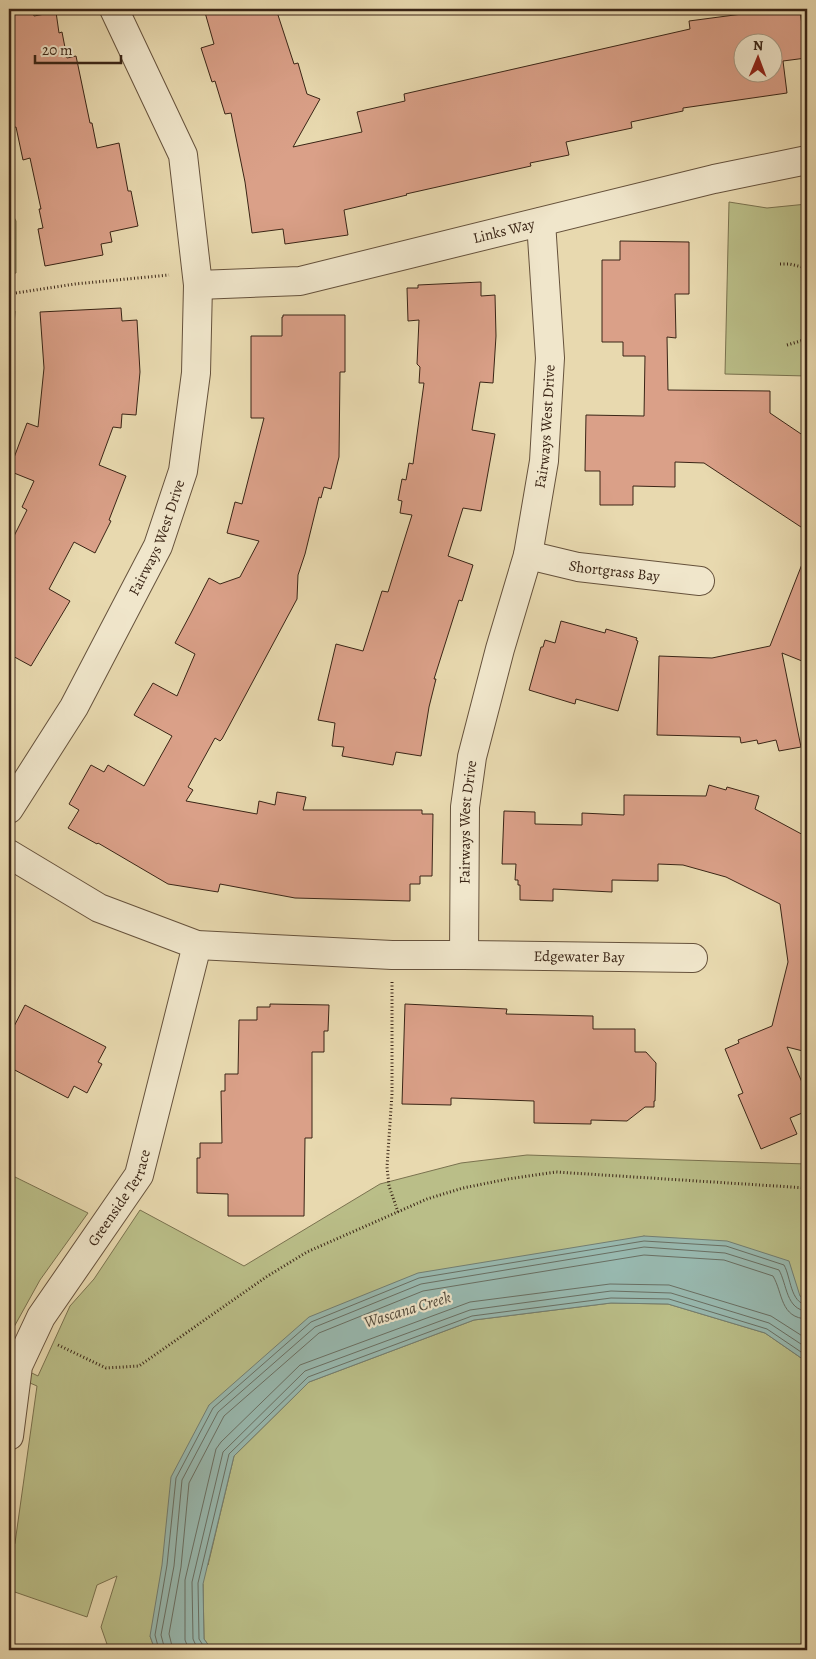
<svg xmlns="http://www.w3.org/2000/svg" width="816" height="1659" font-family="Alegreya,serif">
  <rect width="100%" height="100%" fill="#e8d9af"/>
  <filter id="stains"><feTurbulence type="fractalNoise" baseFrequency=".004" numOctaves="4"/><feColorMatrix values="0 0 0 0 .2 0 0 0 0 .09 0 0 0 0 .02 0 0 0 .5 -.17"/></filter>
  <radialGradient id="worn" r=".72"><stop offset=".6" stop-color="#630" stop-opacity="0"/><stop offset="1" stop-color="#630" stop-opacity=".3"/></radialGradient>
  <!-- green -->
  <g fill="#babe88" stroke="#7a724f">
    <path d="M 729,202 L 767,208 L 807,204 L 807,376 L 725,374 Z"/>
    <path d="M 9,208 L 16,221 L 16,273 L 9,274 Z"/>
    <path d="M 15,311 L 15,312 L 9,393 L 9,312 Z"/>
    <path d="M 527,1155 L 807,1164 L 807,1301 L 800,1296 L 644,1236 L 209,1405 L 208,1565 L 234,1456 L 309,1382 L 474,1320 L 611,1303 L 668,1304 L 765,1333 L 807,1362 L 807,1650 L 212,1650 L 204,1639 L 203,1584 L 150,1636 L 155,1650 L 109,1650 L 101,1627 L 117,1576 L 97,1585 L 87,1617 L 9,1590 L 9,1560 L 15,1543 L 37,1386 L 9,1374 L 9,1362 L 38,1376 L 70,1306 L 94,1279 L 140,1210 L 244,1266 L 380,1184 L 461,1163 Z"/>
    <path d="M 9,1174 L 88,1213 L 40,1280 L 9,1336 Z"/>
  </g>
  <!-- water -->
  <path fill="#98b9b0" stroke="#727e72" d="M 644,1236 L 727,1241 L 789,1261 L 800,1296 L 807,1301 L 807,1362 L 765,1333 L 668,1304 L 611,1303 L 474,1320 L 309,1382 L 234,1456 L 203,1584 L 204,1639 L 212,1650 L 155,1650 L 150,1636 L 162,1565 L 171,1477 L 209,1405 L 309,1317 L 418,1273 Z"/>
  <g fill="none" stroke-linecap="round" stroke-linejoin="round">
    <!-- shore -->
    <g stroke="#696f63" stroke-width="1">
      <path d="M 159,1650 L 155,1635 L 167,1565 L 176,1478 L 213,1408 L 311,1322 L 419,1278 L 644,1241 L 726,1246 L 784,1265 C 791,1277 790,1303 807,1305"/>
      <path d="M 165,1650 L 161,1635 L 174,1566 L 182,1480 L 218,1412 L 315,1327 L 421,1284 L 644,1247 L 725,1253 L 779,1270 C 787,1284 786,1310 807,1311"/>
      <path d="M 173,1650 L 169,1634 L 181,1567 L 189,1483 L 224,1416 L 319,1333 L 423,1291 L 644,1255 L 724,1260 L 773,1276 C 783,1293 780,1318 807,1319"/>
      <path d="M 189,1650 L 185,1640 L 185,1580 L 216,1449 L 221,1442 L 300,1365 L 470,1302 L 610,1284 L 669,1285 L 771,1316 L 807,1339"/>
      <path d="M 198,1650 L 193,1639 L 192,1582 L 223,1452 L 305,1371 L 470,1310 L 611,1291 L 671,1293 L 769,1323 L 807,1348"/>
      <path d="M 206,1650 L 199,1639 L 198,1583 L 229,1454 L 308,1377 L 472,1316 L 611,1298 L 669,1299 L 767,1329 L 807,1356"/>
    </g>
  </g>
  <!-- building -->
  <g fill="#daa088" stroke="#3a2516" fill-rule="evenodd">
    <path d="M 9,9 L 32,9 L 34,16 L 56,12 L 59,33 L 62,32 L 67,58 L 76,56 L 90,123 L 92,123 L 97,148 L 119,143 L 128,191 L 131,191 L 138,226 L 110,232 L 112,242 L 101,244 L 103,255 L 45,266 L 38,229 L 43,228 L 39,209 L 41,209 L 30,158 L 23,160 L 16,127 L 9,128 Z"/>
    <path d="M 204,9 L 276,9 L 294,64 L 298,63 L 307,94 L 320,99 L 293,147 L 362,132 L 357,112 L 405,101 L 404,94 L 690,29 L 689,21 L 742,14 L 741,9 L 800,9 L 806,58 L 783,61 L 787,93 L 683,108 L 683,111 L 631,122 L 632,128 L 566,142 L 569,155 L 530,163 L 531,166 L 406,194 L 407,195 L 344,210 L 348,235 L 285,244 L 283,229 L 252,233 L 245,182 L 231,113 L 225,114 L 215,81 L 212,82 L 201,48 L 214,44 ZM 744,42 L 774,42 L 774,72 L 744,72 Z"/>
    <path d="M 620,241 L 689,242 L 689,294 L 675,294 L 676,338 L 667,337 L 668,390 L 770,391 L 770,413 L 807,438 L 807,531 L 704,463 L 675,462 L 675,487 L 633,486 L 633,505 L 600,505 L 600,471 L 585,471 L 586,415 L 644,416 L 645,356 L 623,356 L 623,342 L 602,342 L 602,260 L 620,260 Z"/>
    <path d="M 481,282 L 481,296 L 495,295 L 496,336 L 493,383 L 480,382 L 472,430 L 495,434 L 481,511 L 463,508 L 448,556 L 473,565 L 462,601 L 459,600 L 434,679 L 436,679 L 429,707 L 421,756 L 396,752 L 393,765 L 342,756 L 344,747 L 332,746 L 335,723 L 318,720 L 336,644 L 363,651 L 382,591 L 388,592 L 412,515 L 400,513 L 402,501 L 398,500 L 402,479 L 406,480 L 409,463 L 413,464 L 424,383 L 419,383 L 420,367 L 417,364 L 419,320 L 408,321 L 407,288 L 418,288 L 418,285 Z"/>
    <path d="M 121,308 L 122,321 L 137,320 L 140,372 L 136,415 L 122,414 L 121,428 L 113,427 L 99,465 L 126,476 L 109,520 L 111,521 L 95,553 L 74,542 L 49,589 L 70,601 L 31,666 L 9,654 L 9,546 L 27,510 L 22,507 L 34,481 L 9,471 L 27,423 L 38,427 L 44,368 L 40,312 Z"/>
    <path d="M 283,315 L 345,315 L 345,372 L 340,372 L 339,457 L 331,489 L 324,487 L 321,498 L 319,497 L 305,554 L 298,575 L 297,599 L 222,739 L 220,741 L 215,738 L 188,787 L 193,790 L 186,801 L 257,814 L 259,801 L 275,805 L 277,792 L 306,797 L 303,810 L 422,810 L 422,814 L 433,814 L 432,876 L 420,876 L 420,884 L 410,884 L 410,901 L 295,898 L 220,884 L 218,892 L 168,884 L 98,843 L 97,844 L 68,828 L 79,810 L 69,804 L 91,765 L 104,772 L 108,765 L 144,786 L 172,736 L 134,715 L 153,683 L 177,696 L 195,654 L 175,643 L 191,613 L 209,578 L 220,584 L 240,577 L 259,541 L 227,533 L 235,502 L 242,504 L 264,418 L 251,418 L 251,336 L 282,336 L 282,317 L 283,317 Z"/>
    <path d="M 806,554 L 807,554 L 807,663 L 782,653 L 801,747 L 779,751 L 776,740 L 758,744 L 757,740 L 741,743 L 740,737 L 657,735 L 659,656 L 712,658 L 770,646 Z"/>
    <path d="M 561,621 L 605,633 L 606,629 L 637,638 L 636,640 L 638,641 L 618,711 L 576,699 L 575,704 L 529,690 L 541,647 L 543,647 L 545,640 L 555,643 Z"/>
    <path d="M 709,785 L 726,790 L 727,787 L 759,796 L 755,809 L 807,837 L 807,1052 L 787,1047 L 807,1094 L 807,1111 L 790,1118 L 797,1134 L 761,1149 L 738,1095 L 743,1093 L 725,1049 L 739,1043 L 738,1040 L 772,1026 L 788,962 L 780,904 L 726,877 L 683,865 L 658,864 L 658,881 L 612,880 L 612,892 L 553,889 L 553,901 L 520,900 L 520,885 L 518,885 L 518,880 L 515,880 L 516,864 L 502,864 L 504,811 L 535,812 L 535,824 L 582,825 L 582,813 L 624,815 L 624,795 L 706,796 Z"/>
    <path d="M 270,1004 L 329,1005 L 328,1031 L 324,1031 L 324,1052 L 312,1052 L 312,1138 L 305,1138 L 304,1216 L 228,1216 L 228,1194 L 197,1193 L 197,1158 L 200,1158 L 200,1143 L 222,1143 L 221,1091 L 225,1091 L 225,1074 L 238,1074 L 239,1020 L 257,1020 L 257,1007 L 270,1007 Z"/>
    <path d="M 405,1004 L 507,1009 L 506,1014 L 593,1016 L 593,1029 L 635,1029 L 635,1052 L 646,1052 L 656,1063 L 655,1101 L 654,1101 L 654,1107 L 645,1107 L 627,1121 L 591,1120 L 591,1124 L 534,1123 L 534,1101 L 451,1098 L 451,1105 L 402,1104 Z"/>
    <path d="M 25,1005 L 106,1047 L 98,1062 L 102,1064 L 87,1093 L 74,1086 L 68,1098 L 9,1067 L 9,1036 Z"/>
  </g>
  <g fill="none" stroke-linecap="round" stroke-linejoin="round">
    <defs>
      <g id="street">
        <path id="s1" d="M 198,285 L 300,281 L 714,179 L 807,160"/>
        <path id="s2" d="M 528,555 L 578,567 L 700,581"/>
        <path id="s3" d="M 9,809 L 74,707 L 158,546 L 183,471 L 196,373 L 198,285 L 183,155 L 114,9"/>
        <path id="s4" d="M 9,854 L 99,908 L 197,945 L 392,955 L 464,955 L 465,807 L 472,757 L 500,649 L 528,555 L 544,461 L 550,358 L 541,222"/>
        <path id="s5" d="M 464,955 L 693,958"/>
        <path id="s6" d="M 9,1436 L 18,1366 L 41,1317 L 139,1175 L 197,945"/>
      </g>
    </defs>
    <!-- street casing -->
    <use href="#street" stroke="#66523c" stroke-width="30"/>
    <!-- path -->
    <g stroke="#3a2516" stroke-width="3" stroke-dasharray="1 2.5" stroke-linecap="butt">
      <path d="M 780,264 L 789,264 L 807,268"/>
      <path d="M 9,294 L 75,284 L 169,275"/>
      <path d="M 787,345 L 807,339"/>
      <path d="M 392,982 L 392,1094 L 387,1167 L 389,1186 L 398,1212"/>
      <path d="M 58,1345 L 106,1368 L 139,1366 L 266,1277 L 307,1252 L 427,1199 L 463,1188 L 508,1179 L 556,1172 L 807,1188"/>
    </g>
    <!-- street -->
    <use href="#street" stroke="#f0e6cb" stroke-width="28"/>
  </g>
  <g text-anchor="middle" stroke-width="4.5" stroke-linejoin="round" paint-order="stroke">
    <!-- street labels -->
    <g font-size="15" fill="#3a2516" stroke="#f0e6cb">
      <text dy="5" stroke="none"><textPath href="#s1" startOffset="312">Links Way</textPath></text>
      <text dy="5" stroke="none"><textPath href="#s4" startOffset="1015">Fairways West Drive</textPath></text>
      <text dy="5" stroke="none"><textPath href="#s3" startOffset="310">Fairways West Drive</textPath></text>
      <text dy="5" stroke="none"><textPath href="#s2" startOffset="88">Shortgrass Bay</textPath></text>
      <text dy="5" stroke="none"><textPath href="#s4" startOffset="610">Fairways West Drive</textPath></text>
      <text dy="5" stroke="none"><textPath href="#s5" startOffset="115">Edgewater Bay</textPath></text>
      <text dy="5" stroke="none"><textPath href="#s6" startOffset="268">Greenside Terrace</textPath></text>
    </g>
    <!-- water labels -->
    <g font-size="16" font-style="italic" fill="#524a3c" stroke="#f0e6cb">
      <text transform="translate(407 1309) rotate(-17)" y="6">Wascana Creek</text>
    </g>
  </g>
  <!-- margin -->
  <rect width="816" height="1659" fill="none" stroke="#e8d9af" stroke-width="30"/>
  <rect x="10" y="10" width="796" height="1639" fill="none" stroke="#3a2516" stroke-width="2.5"/>
  <rect x="15" y="15" width="786" height="1629" fill="none" stroke="#3a2516"/>
  <!-- north arrow -->
  <g transform="translate(758 58) rotate(1)"><circle r="24" fill="#f0e6cb" stroke="#a79983"/>
  <path d="M0-4L9 19L0 12L-9 19Z" fill="#8f2418"/>
  <text y="-8" font-size="14" font-weight="bold" text-anchor="middle" fill="#3a2516">N</text>
  </g>
  <!-- scale -->
  <path d="M35 55v8h86v-8" fill="none" stroke="#3a2516" stroke-width="2.5"/>
  <text x="42" y="55" font-size="15" fill="#3a2516" stroke="#f0e6cb" stroke-width="4" paint-order="stroke">20 m</text>
  <rect width="100%" height="100%" filter="url(#stains)"/>
  <rect width="100%" height="100%" fill="url(#worn)"/>
</svg>
